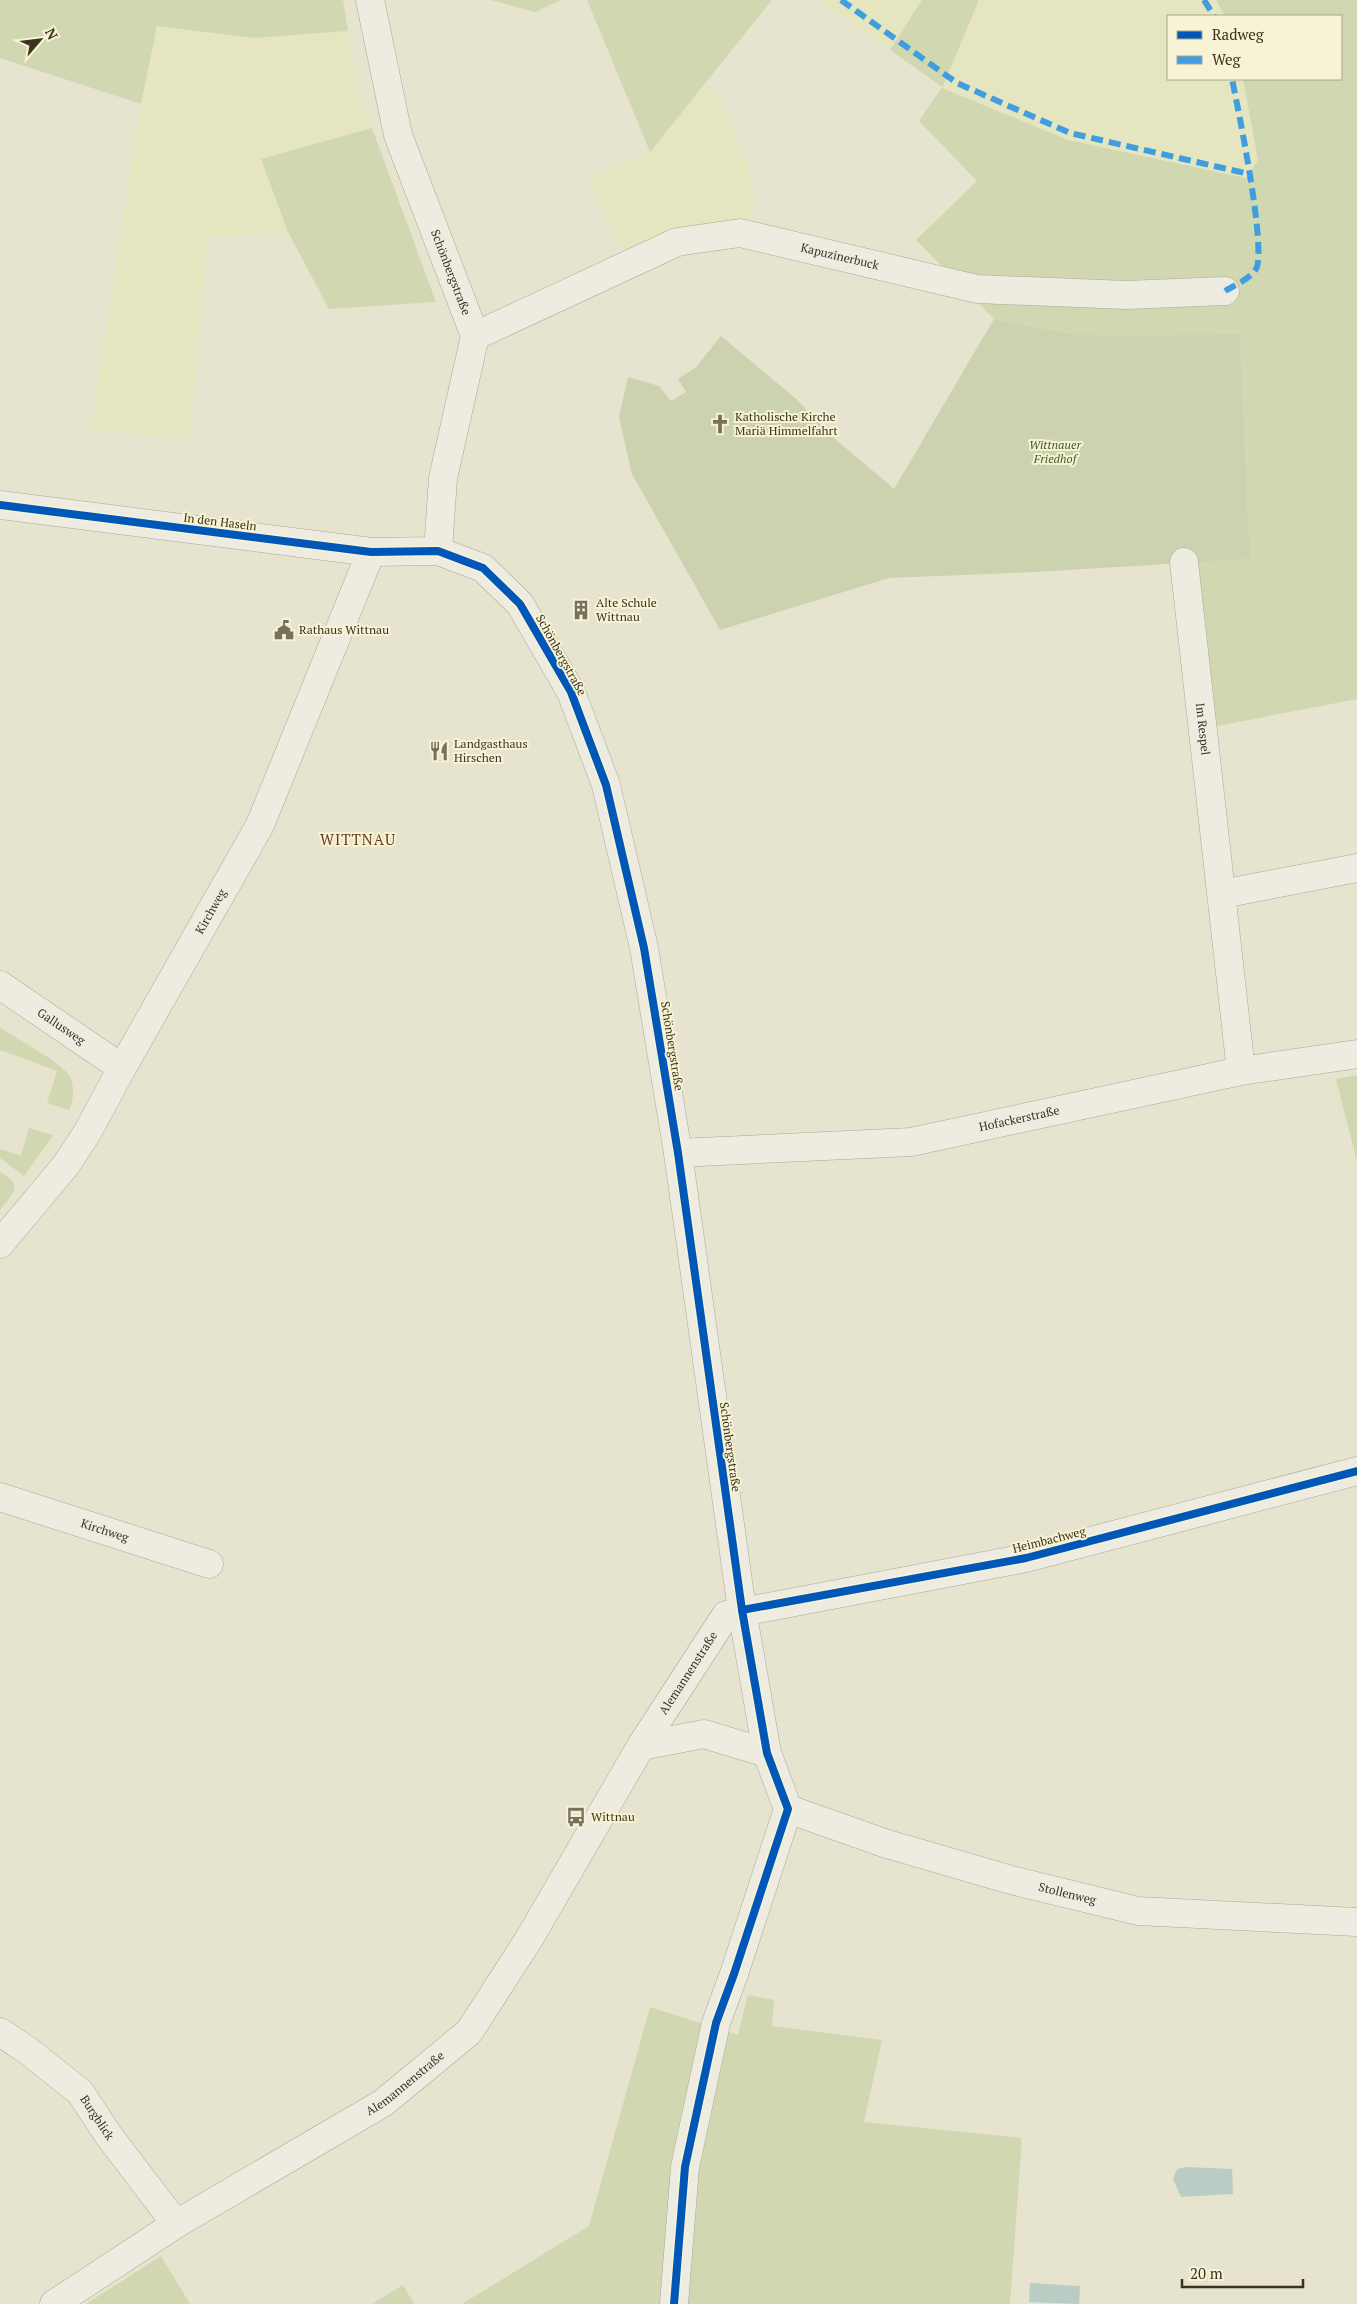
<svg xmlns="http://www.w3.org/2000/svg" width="1357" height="2304" font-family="'PT Serif',serif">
  <rect width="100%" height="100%" fill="#e6e3cf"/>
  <!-- farmland -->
  <g fill="#e5e5bf">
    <path d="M 820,0 L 922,0 L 890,50 Z"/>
    <path d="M 979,0 L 1216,0 L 1225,16 L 1168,16 L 1168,79 L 1243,79 L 1258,160 L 1249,174 L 1246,178 L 1068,140 L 942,87 Z"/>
    <path d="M 157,26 L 254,38 L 348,31 L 357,90 L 372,128 L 261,159 L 288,232 L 207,237 L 190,439 L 91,429 L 141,104 Z"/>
    <path d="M 704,83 L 722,103 L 746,160 L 754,199 L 753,236 L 630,263 L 587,178 L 650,152 Z"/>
  </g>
  <!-- green -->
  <g fill="#d1d8b1">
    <path d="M 0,0 L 343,0 L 348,31 L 254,38 L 157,26 L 141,104 L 0,58 Z"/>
    <path d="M 491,0 L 561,0 L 535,12 Z"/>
    <path d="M 587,0 L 772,0 L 650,152 Z"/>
    <path d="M 922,0 L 979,0 L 942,88 L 1068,140 L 1246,178 L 1258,160 L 1243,79 L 1341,79 L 1341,16 L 1225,16 L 1216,0 L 1357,0 L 1357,699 L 1212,727 L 1193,561 L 1250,559 L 1240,334 L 1079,335 L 994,319 L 916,240 L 977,181 L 919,121 L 942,87 L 890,50 Z"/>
    <path d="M 372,128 L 436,302 L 329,309 L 288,232 L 261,159 Z"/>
    <path d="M 0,1028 C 18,1039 57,1060 69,1075 C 75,1085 74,1100 69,1110 L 47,1103 L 57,1071 L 0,1050 Z"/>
    <path d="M 1357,1075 L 1357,1162 L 1336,1079 Z"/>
    <path d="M 29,1128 L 53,1135 L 24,1176 L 0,1158 L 0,1149 L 21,1156 Z"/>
    <path d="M 0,1172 C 24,1185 13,1193 0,1210 Z"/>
    <path d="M 748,1995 L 774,2000 L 772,2026 L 882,2040 L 864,2122 L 1022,2138 L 1010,2304 L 462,2304 L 589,2226 L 650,2007 L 738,2035 Z"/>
    <path d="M 161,2256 L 190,2304 L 86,2304 Z"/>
    <path d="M 403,2285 L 414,2304 L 372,2304 Z"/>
  </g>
  <!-- cemetery -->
  <path fill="#ccd2b0" d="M 994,319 L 1079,335 L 1240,334 L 1250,559 L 1034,572 L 889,578 L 720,630 L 632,474 L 619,417 L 628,377 L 659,386 L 671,401 L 686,392 L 678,379 L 696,367 L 721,336 L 796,399 L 834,438 L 894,489 Z"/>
  <!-- water -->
  <g fill="#bacdc4">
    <path d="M 1186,2167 L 1232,2169 L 1233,2194 L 1181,2197 L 1173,2179 L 1177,2169 Z"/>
    <path d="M 1030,2283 L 1080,2286 L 1079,2304 L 1029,2302 Z"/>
  </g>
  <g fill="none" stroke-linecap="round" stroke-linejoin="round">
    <defs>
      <g id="minor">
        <path id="s1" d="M 370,0 L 398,135 L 475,336 L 443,478 L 438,551"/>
        <path id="s2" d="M 475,336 L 677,242 L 740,233 L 977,289 L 1126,295 L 1225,291"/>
        <path d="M 0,505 L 371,552 L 438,551 L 483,568 L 520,604 L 571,692 L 606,785 L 644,948 L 678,1153 L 742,1610"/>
        <path id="s3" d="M 1184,562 L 1241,1071"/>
        <path d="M 1222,894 L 1357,868"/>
        <path id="s4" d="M 0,985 L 122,1068"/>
        <path id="s5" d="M 678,1153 L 911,1142 L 1241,1071 L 1357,1054"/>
        <path id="s6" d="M 0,1244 L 66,1165 L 87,1133 L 122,1068 L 260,825 L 371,552"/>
        <path id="s7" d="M 0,1497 L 209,1564"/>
        <path d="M 641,1746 L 704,1734 L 767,1753"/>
        <path id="s8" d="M 788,1809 L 884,1843 L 1011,1880 L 1138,1911 L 1357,1922"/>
        <path id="s9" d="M 0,2032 L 27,2050 L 80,2092 L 109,2136 L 176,2224"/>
        <path id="s10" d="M 54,2304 L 176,2224 L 383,2103 L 469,2032 L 529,1939 L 641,1746 L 726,1615 L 1026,1558 L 1357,1471"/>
      </g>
      <path id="tertiary" d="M 674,2304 L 685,2167 L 716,2023 L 734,1974 L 788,1809 L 767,1753 L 742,1610"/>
    </defs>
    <!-- minor casing -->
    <use href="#minor" stroke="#aca897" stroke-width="29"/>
    <!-- tertiary casing -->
    <use href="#tertiary" stroke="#aca897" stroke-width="29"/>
    <!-- minor -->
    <use href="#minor" stroke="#eeece1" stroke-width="28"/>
    <!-- tertiary -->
    <use href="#tertiary" stroke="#eeece1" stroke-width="28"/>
    <!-- quiet -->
    <g stroke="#3f9de0" stroke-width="6" stroke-dasharray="12 6" stroke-linecap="butt">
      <path d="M 841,0 L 957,83 L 1070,133 L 1249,174"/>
      <path d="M 1204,0 L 1214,16"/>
      <path d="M 1225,291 C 1235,285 1250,279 1256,269 C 1267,250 1238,108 1232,79"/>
    </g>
    <defs>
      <g id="cycleway">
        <path d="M 0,505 L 371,552 L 438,551 L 483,568 L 520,604 L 571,692 L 606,785 L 644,948 L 678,1153 L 742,1610 L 767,1753 L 788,1809 L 734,1974 L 716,2023 L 685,2167 L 674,2304"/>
        <path d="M 742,1610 L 1026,1558 L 1357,1471"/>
      </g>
    </defs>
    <!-- cycleway casing -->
    <use href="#cycleway" stroke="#f7f3d5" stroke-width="11"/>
    <!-- cycleway -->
    <use href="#cycleway" stroke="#0057b8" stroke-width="8"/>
  </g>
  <!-- icons -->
  <defs>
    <symbol id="church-bare" viewBox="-9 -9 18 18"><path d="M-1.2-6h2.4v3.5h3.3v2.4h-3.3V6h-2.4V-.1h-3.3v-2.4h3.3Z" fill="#78705d" stroke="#f7f3d5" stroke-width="2.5" paint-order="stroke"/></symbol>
    <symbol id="building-bare" viewBox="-9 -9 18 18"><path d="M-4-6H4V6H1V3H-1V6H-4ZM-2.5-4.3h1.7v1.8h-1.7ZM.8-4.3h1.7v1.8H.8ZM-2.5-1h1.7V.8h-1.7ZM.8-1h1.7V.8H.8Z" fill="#78705d" stroke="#f7f3d5" stroke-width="2.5" paint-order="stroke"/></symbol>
    <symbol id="civic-bare" viewBox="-9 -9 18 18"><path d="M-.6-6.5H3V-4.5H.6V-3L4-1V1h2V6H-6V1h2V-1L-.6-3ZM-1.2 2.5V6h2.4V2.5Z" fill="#78705d" stroke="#f7f3d5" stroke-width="2.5" paint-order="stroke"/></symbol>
    <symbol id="restaurant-bare" viewBox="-9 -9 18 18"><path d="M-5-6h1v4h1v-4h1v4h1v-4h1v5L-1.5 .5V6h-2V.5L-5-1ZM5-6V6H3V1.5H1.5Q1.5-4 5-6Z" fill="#78705d" stroke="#f7f3d5" stroke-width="2.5" paint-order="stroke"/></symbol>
    <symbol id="bus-bare" viewBox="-9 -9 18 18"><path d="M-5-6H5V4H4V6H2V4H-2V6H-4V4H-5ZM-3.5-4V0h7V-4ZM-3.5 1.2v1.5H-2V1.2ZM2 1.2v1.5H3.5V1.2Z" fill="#78705d" stroke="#f7f3d5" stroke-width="2.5" paint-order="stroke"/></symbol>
  </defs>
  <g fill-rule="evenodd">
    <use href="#church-bare" x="706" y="410" width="28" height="28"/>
    <use href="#building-bare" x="567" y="596" width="28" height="28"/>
    <use href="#civic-bare" x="270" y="616" width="28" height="28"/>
    <use href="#restaurant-bare" x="425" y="737" width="28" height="28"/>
    <use href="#bus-bare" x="562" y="1803" width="28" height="28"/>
  </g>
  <g text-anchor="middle" stroke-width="4" stroke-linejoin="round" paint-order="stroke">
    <!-- street labels -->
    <g font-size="12" fill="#3c321f" stroke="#f7f3d5">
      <text dy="4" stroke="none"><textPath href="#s2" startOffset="389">Kapuzinerbuck</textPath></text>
      <text dy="4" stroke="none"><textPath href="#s1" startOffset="285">Schönbergstraße</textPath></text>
      <text transform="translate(220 522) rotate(7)" y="4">In den Haseln</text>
      <text transform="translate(561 655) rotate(61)" y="4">Schönbergstraße</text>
      <text dy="4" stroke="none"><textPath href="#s3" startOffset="168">Im Respel</textPath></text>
      <text dy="4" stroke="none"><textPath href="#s6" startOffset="395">Kirchweg</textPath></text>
      <text dy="4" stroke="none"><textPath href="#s4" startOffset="74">Gallusweg</textPath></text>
      <text transform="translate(672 1046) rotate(81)" y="4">Schönbergstraße</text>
      <text dy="4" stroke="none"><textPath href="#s5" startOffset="344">Hofackerstraße</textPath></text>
      <text transform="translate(730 1447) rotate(82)" y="4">Schönbergstraße</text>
      <text dy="4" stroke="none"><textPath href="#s7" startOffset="110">Kirchweg</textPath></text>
      <text transform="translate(1049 1540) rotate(-14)" y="4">Heimbachweg</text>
      <text dy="4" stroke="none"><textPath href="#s10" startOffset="918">Alemannenstraße</textPath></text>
      <text dy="4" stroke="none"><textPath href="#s8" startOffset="292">Stollenweg</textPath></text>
      <text dy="4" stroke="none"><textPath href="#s10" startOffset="415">Alemannenstraße</textPath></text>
      <text dy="4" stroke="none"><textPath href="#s9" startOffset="131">Burgblick</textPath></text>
    </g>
    <!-- poi labels -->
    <g font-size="12" fill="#3c321f" stroke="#f7f3d5" text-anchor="start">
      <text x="735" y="421">Katholische Kirche<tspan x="735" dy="14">Mariä Himmelfahrt</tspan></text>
      <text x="596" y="607">Alte Schule<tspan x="596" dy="14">Wittnau</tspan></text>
      <text x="299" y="634">Rathaus Wittnau</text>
      <text x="454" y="748">Landgasthaus<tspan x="454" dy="14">Hirschen</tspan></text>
      <text x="591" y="1821">Wittnau</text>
    </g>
    <!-- park labels -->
    <g font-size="12" font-style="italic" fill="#425924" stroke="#f7f3d5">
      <text x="1055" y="449">Wittnauer<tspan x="1055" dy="14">Friedhof</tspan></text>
    </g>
    <!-- quarter labels -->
    <g font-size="15" letter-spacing="1" fill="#6a3a1c" stroke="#f7f3d5">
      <text x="358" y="845">WITTNAU</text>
    </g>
  </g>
  <!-- legend -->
  <rect x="1167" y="15" width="175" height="65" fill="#f7f3d5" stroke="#aca68c"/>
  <rect x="1177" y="31" width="25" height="8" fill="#0057b8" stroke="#aca68c"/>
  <text x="1212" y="40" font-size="15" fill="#3c321f">Radweg</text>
  <rect x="1177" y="56" width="25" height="8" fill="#3f9de0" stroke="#aca68c"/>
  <text x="1212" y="65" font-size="15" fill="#3c321f">Weg</text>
  <!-- north arrow -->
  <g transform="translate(40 40) rotate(62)" stroke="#f7f3d5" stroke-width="4" paint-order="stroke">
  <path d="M0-4L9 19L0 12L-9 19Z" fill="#3c321f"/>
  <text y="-8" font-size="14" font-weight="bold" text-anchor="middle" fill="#3c321f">N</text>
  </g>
  <!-- scale -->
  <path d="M1182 2279v8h121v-8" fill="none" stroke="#3c321f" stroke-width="2.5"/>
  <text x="1190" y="2279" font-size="15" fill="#3c321f" stroke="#f7f3d5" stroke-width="4" paint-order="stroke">20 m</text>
</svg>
